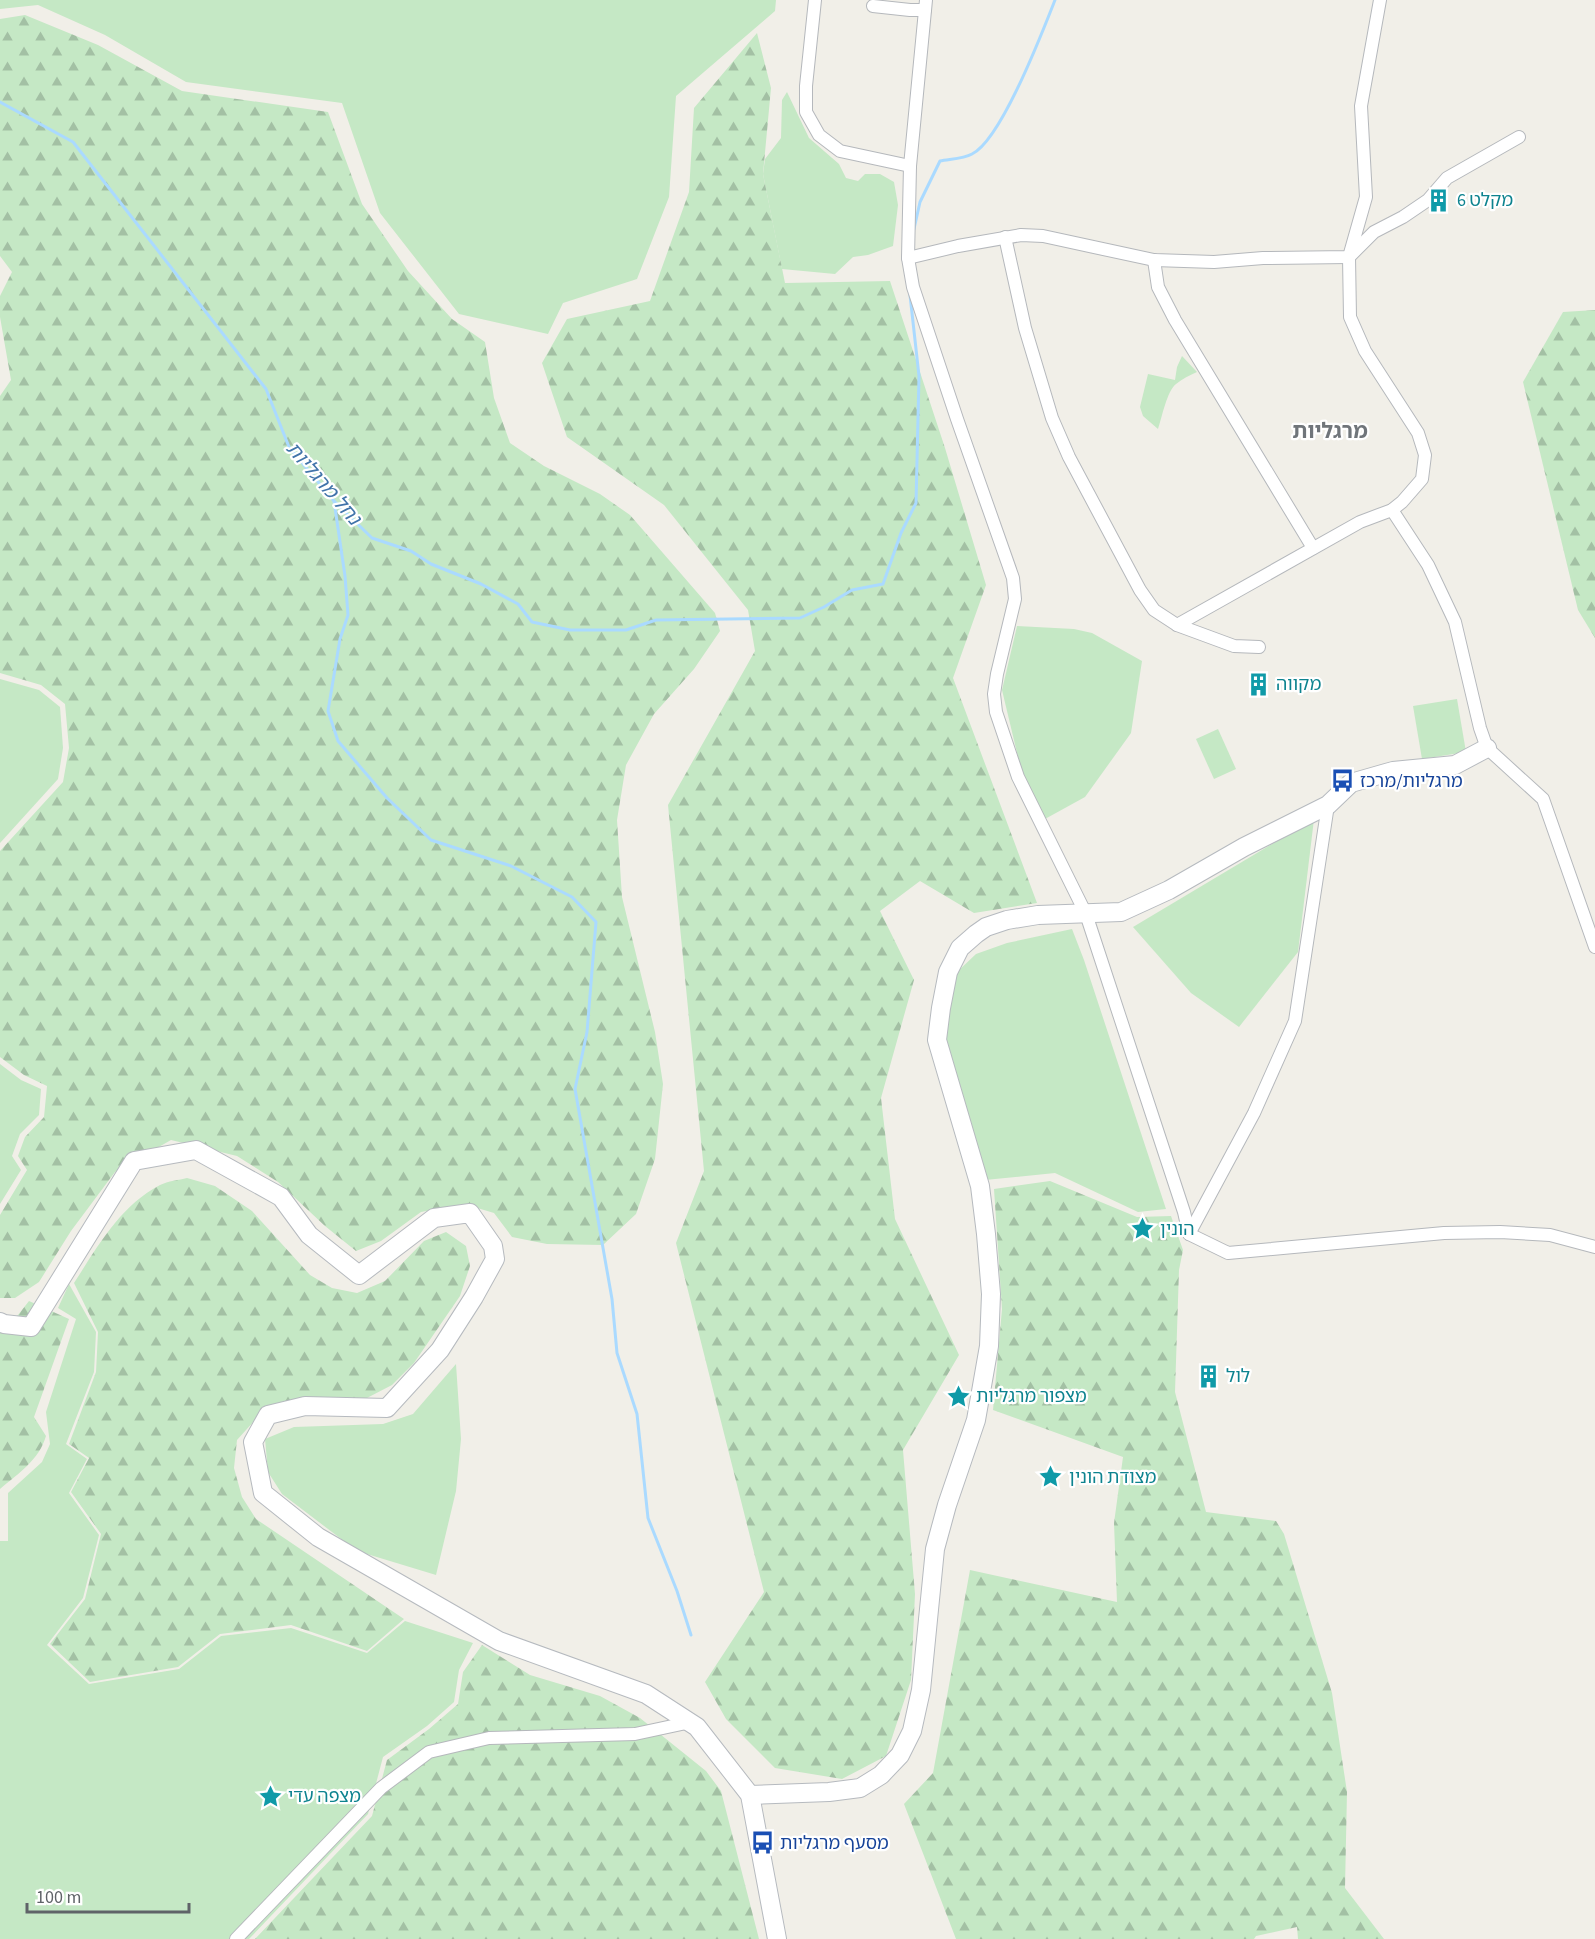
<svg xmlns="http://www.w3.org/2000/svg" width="1595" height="1939" font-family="'Source Sans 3','Noto Sans Hebrew',sans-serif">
  <defs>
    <pattern id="forest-firs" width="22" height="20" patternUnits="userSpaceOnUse" patternTransform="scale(1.5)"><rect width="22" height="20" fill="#c5e8c5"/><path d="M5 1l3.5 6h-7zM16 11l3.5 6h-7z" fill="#a3c0a4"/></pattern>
  </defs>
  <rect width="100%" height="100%" fill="#f1efe8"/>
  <!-- grass -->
  <g fill="#c5e8c5">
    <path d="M 0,0 L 776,0 L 775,11 L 676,96 L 669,197 L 637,279 L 563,303 L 548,334 L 459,314 L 380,213 L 342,103 L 186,82 L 105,35 L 38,5 L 0,9 Z"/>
    <path d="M 787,92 L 809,138 L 839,164 L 846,178 L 858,181 L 865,174 L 880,174 L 894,182 L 898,205 L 893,246 L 868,255 L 853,257 L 835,274 L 782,269 L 763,174 L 765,159 L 781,138 L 782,100 Z"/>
    <path d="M 1182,356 L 1197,372 C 1190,375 1182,379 1176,384 C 1167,391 1162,417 1158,429 L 1143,416 L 1140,407 L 1148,374 L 1175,380 L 1177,367 Z"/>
    <path d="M 1017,626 L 1074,629 L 1092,633 L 1142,661 L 1131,733 L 1085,797 L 1045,819 L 1023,778 L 1002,690 Z"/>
    <path d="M 0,679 L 39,690 L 60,707 L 63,748 L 58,779 L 0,843 Z"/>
    <path d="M 1457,699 L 1466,752 L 1422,759 L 1413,706 Z"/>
    <path d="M 1218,729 L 1236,769 L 1214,779 L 1196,739 Z"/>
    <path d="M 1314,819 L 1298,952 L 1239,1027 L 1191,993 L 1133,927 Z"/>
    <path d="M 1072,929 L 1084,960 L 1166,1209 L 1138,1212 L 1055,1173 L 985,1180 L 942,1028 L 957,972 L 976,954 L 1007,943 Z"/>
    <path d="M 0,1064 L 21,1080 L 41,1089 L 39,1115 L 20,1134 L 12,1156 L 21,1170 L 0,1204 Z"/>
    <path d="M 69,1284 L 96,1332 L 94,1372 L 66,1444 L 87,1459 L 69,1493 L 99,1535 L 83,1598 L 47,1645 L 89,1684 L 179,1669 L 221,1636 L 291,1628 L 367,1653 L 405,1621 L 473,1643 L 459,1670 L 454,1702 L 427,1726 L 383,1757 L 368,1814 L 249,1939 L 0,1939 L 0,1541 L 8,1541 L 8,1493 L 42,1462 L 50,1444 L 46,1412 L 76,1319 L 58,1308 Z"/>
    <path d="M 456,1364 L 461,1439 L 456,1491 L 436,1575 L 357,1551 L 282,1494 L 268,1472 L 265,1439 L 294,1427 L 383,1424 L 413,1414 Z"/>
  </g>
  <!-- forest -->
  <g fill="url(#forest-firs)">
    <path d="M 25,15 L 98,45 L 182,91 L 328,112 L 362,204 L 408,271 L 452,319 L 485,342 L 494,398 L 510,443 L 544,466 L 600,494 L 630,515 L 715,613 L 720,631 L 694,669 L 654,714 L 626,765 L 617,820 L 622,897 L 655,1032 L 663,1084 L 655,1159 L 636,1214 L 603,1245 L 547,1244 L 512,1237 L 494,1213 L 464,1204 L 421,1212 L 381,1241 L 356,1251 L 325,1226 L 278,1182 L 237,1156 L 171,1140 L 115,1172 L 71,1231 L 39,1282 L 15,1298 L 0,1298 L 0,1215 L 27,1170 L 18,1156 L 25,1137 L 44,1117 L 47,1086 L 24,1075 L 0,1057 L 0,851 L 63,782 L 69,748 L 65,704 L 41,685 L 0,673 L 0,396 L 11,380 L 0,317 L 0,296 L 12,272 L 0,256 L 0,19 Z"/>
    <path d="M 757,33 L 771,88 L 763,174 L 785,283 L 890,281 L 945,448 L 986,585 L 953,678 L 1037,903 L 974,913 L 920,881 L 880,911 L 914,980 L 881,1098 L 895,1219 L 959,1355 L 903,1450 L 915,1594 L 911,1680 L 886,1756 L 842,1779 L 775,1768 L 726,1719 L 705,1682 L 764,1592 L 676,1243 L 704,1171 L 668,805 L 755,651 L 748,610 L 664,505 L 567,437 L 542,363 L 567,319 L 650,301 L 689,192 L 694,108 Z"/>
    <path d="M 1595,310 L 1595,638 L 1578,610 L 1523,382 L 1563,312 Z"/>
    <path d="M 187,1178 L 215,1186 L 252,1211 L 310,1275 L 332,1288 L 357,1293 L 385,1281 L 424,1241 L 446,1232 L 466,1246 L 470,1266 L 460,1296 L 414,1363 L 392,1385 L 365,1399 L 255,1420 L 237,1440 L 234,1468 L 242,1497 L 256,1519 L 404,1619 L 367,1651 L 291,1625 L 220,1634 L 178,1667 L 90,1682 L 50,1644 L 85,1599 L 101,1534 L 71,1492 L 89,1458 L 69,1444 L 96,1372 L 98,1332 L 74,1283 C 98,1246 120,1206 160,1185 C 168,1181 179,1180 187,1178 Z"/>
    <path d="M 1050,1181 L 1137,1217 L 1171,1216 L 1183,1250 L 1179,1270 L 1175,1392 L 1206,1512 L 1276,1521 L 1284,1534 L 1332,1693 L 1347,1792 L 1345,1888 L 1384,1939 L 1298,1939 L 1297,1927 L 1256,1936 L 1254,1939 L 956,1939 L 904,1804 L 933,1773 L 970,1570 L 1117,1602 L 1114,1523 L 1123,1457 L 993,1410 L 1002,1309 L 994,1189 Z"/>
    <path d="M 29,1301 L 69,1319 L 34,1417 L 46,1436 C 39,1460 19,1473 0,1489 L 0,1326 L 18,1315 Z"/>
    <path d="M 482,1645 L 530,1675 L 600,1696 L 640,1718 L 706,1771 L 721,1791 L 759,1939 L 255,1939 L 372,1816 L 387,1760 L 429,1729 L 458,1704 L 463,1672 Z"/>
  </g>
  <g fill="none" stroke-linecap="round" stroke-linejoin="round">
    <!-- stream -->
    <g stroke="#aadaff" stroke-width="3">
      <path d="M 0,102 L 73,142 L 266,389 L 289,447 L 334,501 L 372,538 L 411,551 L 431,564 L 481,584 L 518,604 L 532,622 L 570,630 L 626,630 L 656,620 L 800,618 L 824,607 L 852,590 L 883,584 L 901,533 L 916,503 L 919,376 L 910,295"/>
      <path d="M 914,229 L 920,202 L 940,161 C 949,159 963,159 972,154 C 1001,140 1042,33 1055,0"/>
      <path d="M 334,501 L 345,576 L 348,615 L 340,639 L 328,711 L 338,741 L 387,798 L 431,840 L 511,866 L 572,897 L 596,922 L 587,1032 L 575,1089 L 612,1299 L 617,1353 L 637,1414 L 648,1518 L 677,1591 L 691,1635"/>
    </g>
    <defs>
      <g id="street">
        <path d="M 815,0 L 806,86 L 806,112 L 819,135 L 840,151 L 910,166"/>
        <path d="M 926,0 L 910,166 L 908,258 L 913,287 L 957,419 L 1013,578 L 1015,599 L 997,674 L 994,694 L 996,712 L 1018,777 L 1086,914 L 1184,1212 L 1189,1234 L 1228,1253 L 1444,1233 L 1500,1232 L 1550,1235 L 1595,1247"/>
        <path d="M 873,6 L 910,10 L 925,10"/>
        <path d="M 1005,237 L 1025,328 L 1052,418 L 1069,457 L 1140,590 L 1154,610 L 1177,625 L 1234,646 L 1259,647"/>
        <path d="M 908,258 L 958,246 L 1021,235 L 1043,236 L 1154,260 L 1214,262 L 1263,258 L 1349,257 L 1374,232 L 1403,217 L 1428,200 L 1447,178 L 1519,137"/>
        <path d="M 1154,260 L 1158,287 L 1175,320 L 1313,548"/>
        <path d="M 1392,510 L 1428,565 L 1455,622 L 1480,728 L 1487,748 L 1543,799 L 1595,947"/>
        <path d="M 1177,625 L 1360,522 L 1392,510 L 1402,502 L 1422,479 L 1425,455 L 1418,433 L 1365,351 L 1350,317 L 1349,257 L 1366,197 L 1361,106 L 1380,0"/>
        <path d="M 1189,1234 L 1254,1113 L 1295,1021 L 1328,805"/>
        <path d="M 236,1939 L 381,1788 L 429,1752 L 489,1738 L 635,1734 L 691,1722"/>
      </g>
      <g id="secondary">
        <path d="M 0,1322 L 4,1324 L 31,1327 L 134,1161 L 196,1150 L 281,1197 L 309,1235 L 359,1275 L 434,1218 L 470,1213 L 493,1246 L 495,1259 L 474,1297 L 440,1350 L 387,1408 L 305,1406 L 268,1415 L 253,1442 L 263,1493 L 318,1537 L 499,1641 L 646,1694 L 697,1727 L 750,1795 L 777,1939"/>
        <path d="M 750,1795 L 829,1792 L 860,1788 L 881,1775 L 900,1755 L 912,1731 L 921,1690 L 935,1549 L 947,1505 L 976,1420 L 989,1346 L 991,1294 L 986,1234 L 980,1186 L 937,1040 L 941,1008 L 948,972 L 960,948 L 976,934 L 986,927 L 1007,920 L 1038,915 L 1121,912 L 1169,890 L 1244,847 L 1328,805 L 1351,783 L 1393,771 L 1455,765 L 1487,748"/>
      </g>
    </defs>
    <!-- street casing -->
    <use href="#street" stroke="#b5b8bc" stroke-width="14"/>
    <!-- secondary casing -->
    <use href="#secondary" stroke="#b6babf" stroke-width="20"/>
    <!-- street -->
    <use href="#street" stroke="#fff" stroke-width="12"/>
    <!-- secondary -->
    <use href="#secondary" stroke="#fff" stroke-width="18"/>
  </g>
  <!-- icons -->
  <defs>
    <symbol id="building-bare" viewBox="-9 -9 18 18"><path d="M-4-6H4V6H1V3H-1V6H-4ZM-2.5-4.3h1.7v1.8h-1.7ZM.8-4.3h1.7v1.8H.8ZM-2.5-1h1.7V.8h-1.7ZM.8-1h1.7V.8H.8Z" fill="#0f9aa8" stroke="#fff" stroke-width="2.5" paint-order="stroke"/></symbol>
    <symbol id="bus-bare" viewBox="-9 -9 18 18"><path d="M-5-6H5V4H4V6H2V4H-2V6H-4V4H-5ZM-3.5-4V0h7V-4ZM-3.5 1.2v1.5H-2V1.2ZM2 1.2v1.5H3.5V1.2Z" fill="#1a4fb4" stroke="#fff" stroke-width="2.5" paint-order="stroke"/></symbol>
    <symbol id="sight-bare" viewBox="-9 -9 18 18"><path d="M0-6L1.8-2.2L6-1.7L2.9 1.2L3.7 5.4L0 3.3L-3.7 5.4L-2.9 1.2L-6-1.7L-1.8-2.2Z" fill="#0f9aa8" stroke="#fff" stroke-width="2.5" paint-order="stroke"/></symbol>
  </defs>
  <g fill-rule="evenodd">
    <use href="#building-bare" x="1422" y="184" width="33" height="33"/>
    <use href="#building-bare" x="1242" y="668" width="33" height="33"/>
    <use href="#bus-bare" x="1326" y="764" width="33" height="33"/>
    <use href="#sight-bare" x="1126" y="1212" width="33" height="33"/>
    <use href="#building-bare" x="1192" y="1360" width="33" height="33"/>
    <use href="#sight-bare" x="942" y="1380" width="33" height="33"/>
    <use href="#sight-bare" x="1034" y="1460" width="33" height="33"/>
    <use href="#sight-bare" x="254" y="1780" width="33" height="33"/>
    <use href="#bus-bare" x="746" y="1826" width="33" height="33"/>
  </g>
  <g text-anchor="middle" stroke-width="4.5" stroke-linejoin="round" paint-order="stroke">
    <!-- culture labels -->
    <g font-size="18" fill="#0d838f" stroke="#fff" text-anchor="start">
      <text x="1457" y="206">מקלט 6</text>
      <text x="1276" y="690">מקווה</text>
      <text x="1160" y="1235">הונין</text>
      <text x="1226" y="1382">לול</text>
      <text x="976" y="1402">מצפור מרגליות</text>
      <text x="1069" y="1483">מצודת הונין</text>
      <text x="288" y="1802">מצפה עדי</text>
    </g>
    <!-- transit labels -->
    <g font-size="18" fill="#164399" stroke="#fff" text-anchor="start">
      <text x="1360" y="787">מרגליות/מרכז</text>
      <text x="780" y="1849">מסעף מרגליות</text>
    </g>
    <!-- water labels -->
    <g font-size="20" font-style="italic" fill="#4174aa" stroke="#fff">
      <text transform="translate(324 483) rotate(49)" y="7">נחל מרגליות</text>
    </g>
    <!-- quarter labels -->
    <g font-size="21" font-weight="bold" fill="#70757a" stroke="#fff">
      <text x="1330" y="438">מרגליות</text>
    </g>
  </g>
  <!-- scale -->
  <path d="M27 1903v9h162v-9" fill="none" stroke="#5f6368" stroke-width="3"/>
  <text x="36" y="1903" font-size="18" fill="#5f6368" stroke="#ffffff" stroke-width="4.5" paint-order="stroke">100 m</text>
</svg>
